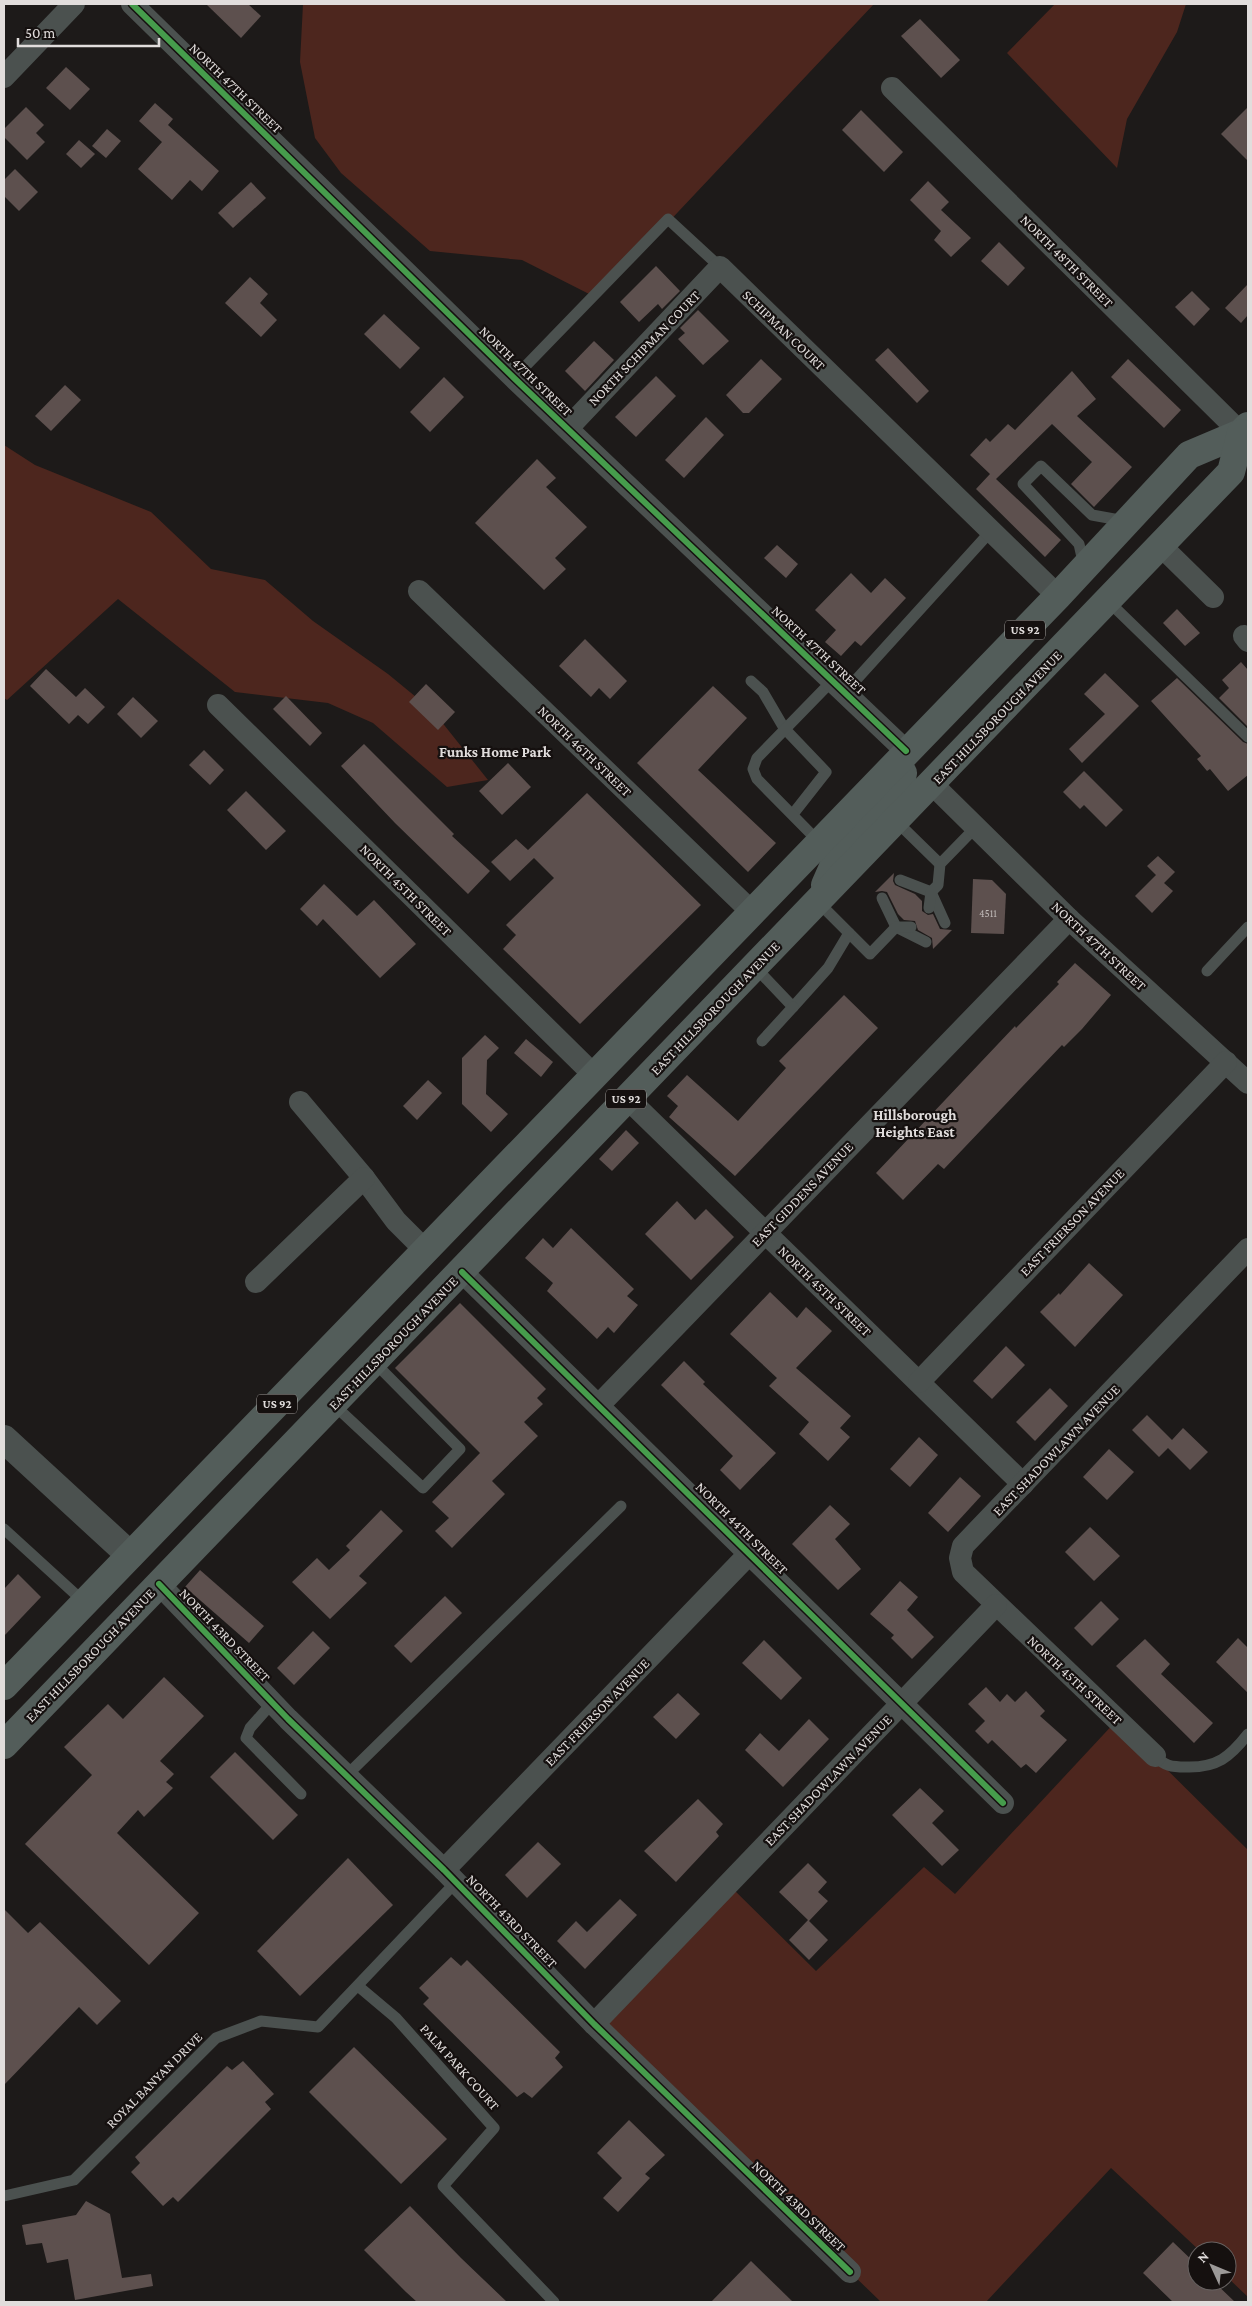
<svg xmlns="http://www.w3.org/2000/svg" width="1252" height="2306" font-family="'Crimson Pro',serif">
  <rect width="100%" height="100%" fill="#1d1a19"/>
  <!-- green -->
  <g fill="#4d261e">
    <path d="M 303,4 L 874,4 L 597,298 L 522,260 L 430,251 L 341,173 L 315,138 L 300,62 Z"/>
    <path d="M 1055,4 L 1186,4 L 1177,32 L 1127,119 L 1117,168 L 1007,53 Z"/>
    <path d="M 4,445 L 35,465 L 151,512 L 211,569 L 265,580 L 313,621 L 388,674 L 433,711 L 488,780 L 447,787 L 373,723 L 328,703 L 235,692 L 118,599 L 7,700 L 4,698 Z"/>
    <path d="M 1117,1720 L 1248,1850 L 1248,2297 L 1227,2277 L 1227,2251 L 1200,2251 L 1111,2168 L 986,2302 L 881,2302 L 594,2024 L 728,1884 L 816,1971 L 924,1867 L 955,1894 Z"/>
  </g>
  <!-- building -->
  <g fill="#5d504e">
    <path d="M 206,4 L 248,4 L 261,16 L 241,38 Z"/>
    <path d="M 920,19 L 960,60 L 941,78 L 901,36 Z"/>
    <path d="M 66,67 L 90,89 L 70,110 L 46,88 Z"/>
    <path d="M 155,103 L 173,119 L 168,125 L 219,171 L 202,191 L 190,180 L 172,200 L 138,169 L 162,142 L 139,121 Z"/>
    <path d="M 26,107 L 44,125 L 36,133 L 45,142 L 27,160 L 4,137 L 4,129 Z"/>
    <path d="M 1248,107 L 1248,161 L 1221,134 Z"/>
    <path d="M 861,110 L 903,152 L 884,172 L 842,130 Z"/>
    <path d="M 107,129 L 121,141 L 106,158 L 92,146 Z"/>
    <path d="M 79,140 L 95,154 L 81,168 L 66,154 Z"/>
    <path d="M 15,169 L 38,192 L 19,211 L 4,196 L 4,180 Z"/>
    <path d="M 928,181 L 949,202 L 941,210 L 971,238 L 951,257 L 934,240 L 941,231 L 910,200 Z"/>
    <path d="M 251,182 L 266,198 L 233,228 L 218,213 Z"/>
    <path d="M 999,242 L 1025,268 L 1008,286 L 981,261 Z"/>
    <path d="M 656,266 L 680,291 L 662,309 L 658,304 L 639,322 L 620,302 Z"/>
    <path d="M 250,277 L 268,294 L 260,303 L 277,320 L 261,337 L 225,303 Z"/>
    <path d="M 1248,284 L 1248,315 L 1241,323 L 1225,308 Z"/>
    <path d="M 1192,291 L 1210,309 L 1194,326 L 1175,307 Z"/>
    <path d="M 698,310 L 729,341 L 703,365 L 678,339 L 685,333 L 680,328 Z"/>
    <path d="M 384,314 L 420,348 L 400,369 L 364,334 Z"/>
    <path d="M 594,341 L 614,360 L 585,391 L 565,371 Z"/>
    <path d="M 888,348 L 929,391 L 917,403 L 875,360 Z"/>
    <path d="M 761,359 L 782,379 L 749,413 L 743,413 L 726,395 Z"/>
    <path d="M 1128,359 L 1181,410 L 1164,428 L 1111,377 Z"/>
    <path d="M 1072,371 L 1096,399 L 1077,416 L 1132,467 L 1094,507 L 1071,484 L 1092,462 L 1052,424 L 996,479 L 1061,540 L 1045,557 L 976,489 L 990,474 L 970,455 L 986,438 L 990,442 L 1008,424 L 1015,430 Z"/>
    <path d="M 656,376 L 676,396 L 636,437 L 615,417 Z"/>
    <path d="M 444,377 L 464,397 L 430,432 L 410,412 Z"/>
    <path d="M 65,385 L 81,400 L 51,431 L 35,416 Z"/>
    <path d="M 706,417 L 724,435 L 684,478 L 665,460 Z"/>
    <path d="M 537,459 L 556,478 L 546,487 L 587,527 L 555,558 L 566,569 L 544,590 L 475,523 Z"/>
    <path d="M 777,545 L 798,564 L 786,578 L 764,558 Z"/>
    <path d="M 851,573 L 871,593 L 885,578 L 906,598 L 861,646 L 855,641 L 841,656 L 825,642 L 836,630 L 815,610 Z"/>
    <path d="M 1177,609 L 1200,633 L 1185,646 L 1163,623 Z"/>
    <path d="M 585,639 L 627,681 L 610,699 L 599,688 L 591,697 L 559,666 Z"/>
    <path d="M 1241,662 L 1248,670 L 1248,727 L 1219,698 L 1229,688 L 1222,680 Z"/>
    <path d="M 46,669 L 76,697 L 85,688 L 105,707 L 88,724 L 78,715 L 69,724 L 30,686 Z"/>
    <path d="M 1105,673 L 1139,706 L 1082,763 L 1069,749 L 1105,714 L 1084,694 Z"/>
    <path d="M 1177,678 L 1243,742 L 1248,744 L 1248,775 L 1228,791 L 1210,769 L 1207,771 L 1197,759 L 1201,756 L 1151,701 Z"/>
    <path d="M 426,684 L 455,712 L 438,730 L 409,702 Z"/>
    <path d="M 713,686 L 747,718 L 698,770 L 776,843 L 748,872 L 637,763 Z"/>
    <path d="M 286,696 L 322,733 L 310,746 L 273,709 Z"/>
    <path d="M 133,697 L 158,721 L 141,738 L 117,714 Z"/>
    <path d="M 364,744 L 454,834 L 452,836 L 490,871 L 468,894 L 395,823 L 341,766 Z"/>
    <path d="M 204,750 L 224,770 L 210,785 L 189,765 Z"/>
    <path d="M 508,763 L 531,787 L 502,815 L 479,791 Z"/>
    <path d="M 1084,771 L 1123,810 L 1106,827 L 1084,805 L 1080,809 L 1063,792 Z"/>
    <path d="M 246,791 L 286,831 L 266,850 L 227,810 Z"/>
    <path d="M 587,793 L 701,905 L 580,1024 L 503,949 L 516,935 L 506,925 L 554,878 L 534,858 L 510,881 L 491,862 L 516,839 L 528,850 Z"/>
    <path d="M 1158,856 L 1175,872 L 1164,883 L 1173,891 L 1152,913 L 1135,896 L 1156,875 L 1147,866 Z"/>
    <path d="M 894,873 L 893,881 L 895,885 L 915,894 L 922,901 L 922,911 L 928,915 L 933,914 L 940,929 L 952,930 L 933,949 L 932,938 L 918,930 L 915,921 L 904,920 L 898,914 L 887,892 L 882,891 L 875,892 Z"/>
    <path d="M 973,879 L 992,880 L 1006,894 L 1004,934 L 971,933 Z"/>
    <path d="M 324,884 L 357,916 L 374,900 L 416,944 L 380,978 L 323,919 L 317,926 L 300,909 Z"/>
    <path d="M 1075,963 L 1111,995 L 1082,1029 L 1064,1047 L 1062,1045 L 944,1169 L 938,1164 L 903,1200 L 876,1173 L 1015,1026 L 1016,1028 L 1059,984 L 1057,982 Z"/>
    <path d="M 844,995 L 878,1028 L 735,1176 L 669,1117 L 678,1106 L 667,1096 L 687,1075 L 738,1121 L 786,1068 L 779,1061 Z"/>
    <path d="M 485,1035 L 499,1048 L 487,1060 L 486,1094 L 508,1114 L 491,1132 L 462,1104 L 462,1058 Z"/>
    <path d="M 526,1039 L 553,1062 L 541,1077 L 514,1053 Z"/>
    <path d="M 428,1080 L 442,1093 L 417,1120 L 403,1106 Z"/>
    <path d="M 626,1130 L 639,1143 L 612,1171 L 599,1159 Z"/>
    <path d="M 677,1201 L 695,1220 L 706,1209 L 734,1237 L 691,1280 L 645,1234 Z"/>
    <path d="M 571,1228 L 634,1289 L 627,1296 L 638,1305 L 614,1333 L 608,1327 L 597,1339 L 547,1291 L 553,1283 L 525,1258 L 543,1238 L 553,1248 Z"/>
    <path d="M 1089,1263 L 1123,1295 L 1075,1347 L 1040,1312 L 1059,1293 L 1060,1295 Z"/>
    <path d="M 770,1292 L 797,1318 L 806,1307 L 832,1331 L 796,1368 L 851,1416 L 840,1428 L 850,1437 L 828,1461 L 799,1434 L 809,1422 L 769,1386 L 777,1378 L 730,1334 Z"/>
    <path d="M 460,1303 L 546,1389 L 537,1398 L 543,1404 L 524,1422 L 538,1436 L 492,1481 L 505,1494 L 452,1548 L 435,1531 L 449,1518 L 432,1502 L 480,1453 L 395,1368 Z"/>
    <path d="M 1006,1346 L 1025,1365 L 992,1399 L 973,1381 Z"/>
    <path d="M 684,1361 L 705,1382 L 703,1384 L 776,1453 L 740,1490 L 720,1470 L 733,1456 L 661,1385 Z"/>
    <path d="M 1050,1388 L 1068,1406 L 1035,1441 L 1016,1422 Z"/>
    <path d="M 1147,1415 L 1172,1440 L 1183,1428 L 1208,1452 L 1190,1470 L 1168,1448 L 1159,1457 L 1132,1430 Z"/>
    <path d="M 919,1437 L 938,1455 L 910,1487 L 890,1469 Z"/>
    <path d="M 1109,1449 L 1134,1472 L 1107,1500 L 1083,1477 Z"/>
    <path d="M 960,1477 L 981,1496 L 948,1532 L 928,1513 Z"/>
    <path d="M 830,1505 L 850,1524 L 835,1539 L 861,1569 L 838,1590 L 792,1544 Z"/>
    <path d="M 381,1510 L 403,1531 L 359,1576 L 367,1583 L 330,1619 L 292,1582 L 317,1558 L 329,1570 L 350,1550 L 346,1546 Z"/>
    <path d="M 1090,1527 L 1120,1556 L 1094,1581 L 1065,1552 Z"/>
    <path d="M 200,1570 L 264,1626 L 249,1643 L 185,1587 Z"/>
    <path d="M 18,1574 L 41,1597 L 4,1636 L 4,1589 Z"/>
    <path d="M 900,1581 L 918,1597 L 907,1610 L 934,1637 L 912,1659 L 891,1638 L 894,1635 L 870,1614 Z"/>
    <path d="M 445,1596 L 462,1613 L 411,1663 L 394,1646 Z"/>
    <path d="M 1101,1601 L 1119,1619 L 1092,1646 L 1074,1628 Z"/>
    <path d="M 313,1631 L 330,1648 L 294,1685 L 277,1668 Z"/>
    <path d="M 1238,1638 L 1248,1648 L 1248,1693 L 1216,1662 Z"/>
    <path d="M 1145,1639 L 1170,1664 L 1161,1674 L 1213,1723 L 1194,1743 L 1116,1666 Z"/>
    <path d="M 764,1640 L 802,1678 L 781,1700 L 742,1663 Z"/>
    <path d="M 164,1677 L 204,1716 L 160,1761 L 174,1774 L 166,1782 L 173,1788 L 144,1817 L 138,1810 L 117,1833 L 199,1913 L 149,1965 L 25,1844 L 92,1775 L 64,1747 L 108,1704 L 123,1719 Z"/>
    <path d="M 986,1687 L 1000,1702 L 1007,1694 L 1015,1702 L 1026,1691 L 1045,1711 L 1040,1716 L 1067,1740 L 1036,1773 L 1026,1764 L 1021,1768 L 992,1740 L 988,1744 L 975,1731 L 985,1721 L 968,1704 Z"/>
    <path d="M 678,1693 L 700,1714 L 676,1739 L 653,1717 Z"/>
    <path d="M 809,1719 L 829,1739 L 783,1787 L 745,1750 L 760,1733 L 779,1751 Z"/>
    <path d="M 235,1752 L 298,1815 L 273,1840 L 210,1777 Z"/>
    <path d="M 920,1788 L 944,1811 L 932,1823 L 959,1850 L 942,1866 L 892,1815 Z"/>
    <path d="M 698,1799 L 723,1824 L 716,1832 L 719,1836 L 676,1882 L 644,1851 Z"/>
    <path d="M 538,1842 L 561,1864 L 527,1898 L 505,1875 Z"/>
    <path d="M 348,1858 L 393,1905 L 300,1996 L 257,1951 Z"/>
    <path d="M 808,1863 L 827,1882 L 818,1892 L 828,1901 L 809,1921 L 828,1940 L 809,1960 L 789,1940 L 808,1920 L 779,1892 Z"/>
    <path d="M 620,1899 L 637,1915 L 585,1969 L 557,1941 L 576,1921 L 587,1932 Z"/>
    <path d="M 4,1909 L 28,1933 L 40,1922 L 121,2001 L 97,2025 L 79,2007 L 4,2085 Z"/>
    <path d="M 451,1957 L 461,1966 L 467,1960 L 560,2052 L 555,2058 L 563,2067 L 532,2098 L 524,2092 L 517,2097 L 423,2004 L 429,1998 L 419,1988 Z"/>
    <path d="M 354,2047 L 447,2139 L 401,2184 L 309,2092 Z"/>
    <path d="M 243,2061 L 274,2094 L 265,2102 L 271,2109 L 178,2202 L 173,2197 L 163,2206 L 131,2172 L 140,2163 L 135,2157 L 227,2066 L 232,2070 Z"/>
    <path d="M 629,2120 L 665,2155 L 645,2174 L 650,2178 L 618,2212 L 603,2198 L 622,2178 L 597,2153 Z"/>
    <path d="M 86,2201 L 110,2214 L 122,2278 L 151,2274 L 153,2286 L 75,2300 L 68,2259 L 47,2263 L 42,2243 L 26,2245 L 22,2225 L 76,2215 Z"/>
    <path d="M 410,2206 L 461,2258 L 507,2302 L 417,2302 L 406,2292 L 364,2250 Z"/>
    <path d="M 1173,2242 L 1197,2265 L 1197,2281 L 1213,2281 L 1235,2302 L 1173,2302 L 1143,2273 Z"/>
    <path d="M 751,2261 L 793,2302 L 711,2302 Z"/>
  </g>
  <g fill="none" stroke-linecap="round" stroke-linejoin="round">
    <!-- service -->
    <g stroke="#4b514f" stroke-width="11">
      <path d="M 514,378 L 668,219 L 720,267"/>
      <path d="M 1084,566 L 1079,544 L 1023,484 L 1041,466 L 1092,515 L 1125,521"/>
      <path d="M 1108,601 L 1248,737"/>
      <path d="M 751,681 L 763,692 L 784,728 L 826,772 L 793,814"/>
      <path d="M 845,692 L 991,531"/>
      <path d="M 896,821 L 940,864"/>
      <path d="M 819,842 L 757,779 L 753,769 L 757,758 L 832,681"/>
      <path d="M 900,880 L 931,892 L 945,923"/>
      <path d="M 882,898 L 896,927 L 926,942"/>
      <path d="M 818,902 L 870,954 L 896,927 L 911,927"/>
      <path d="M 929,908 L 931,892 L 938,885 L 940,864 L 976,827"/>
      <path d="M 755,967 L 793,1007 L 828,968 L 849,933"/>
      <path d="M 1207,971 L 1248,927"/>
      <path d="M 762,1041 L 793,1007"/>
      <path d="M 333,1404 L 423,1488 L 460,1449 L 374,1362"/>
      <path d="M 4,1529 L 84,1602"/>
      <path d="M 272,1703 L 250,1728 L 246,1738 L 301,1794"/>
      <path d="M 1155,1756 C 1165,1766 1171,1767 1186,1767 C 1217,1768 1230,1757 1248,1734"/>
      <path d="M 346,1776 L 621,1506"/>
      <path d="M 358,1986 L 396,2018 L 494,2128 L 443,2186 L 554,2302"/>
      <path d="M 4,2196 L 74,2180 L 216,2038 L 261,2021 L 318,2027 L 456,1882"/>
    </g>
    <!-- minor -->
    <g stroke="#4b514f" stroke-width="22">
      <path d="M 132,4 L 514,378 L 906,751"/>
      <path d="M 4,77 L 74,4"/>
      <path d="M 892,88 L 1248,440"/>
      <path d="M 568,428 L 720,267 L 1058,596"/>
      <path d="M 1161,546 L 1213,597"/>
      <path d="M 419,591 L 752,912"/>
      <path d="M 1244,636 L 1248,641"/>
      <path d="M 218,705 L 594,1075"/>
      <path d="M 932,784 L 1069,919 L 1248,1083"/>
      <path d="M 627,1098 L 1023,1484"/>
      <path d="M 300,1102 L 364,1178 L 396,1221 L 425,1250"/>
      <path d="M 462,1272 L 1003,1803"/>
      <path d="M 256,1282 L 364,1178"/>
      <path d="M 919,1382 L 1226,1062"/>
      <path d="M 599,1405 L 1069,919"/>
      <path d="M 159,1584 L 288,1719 L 444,1870 L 594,2024 L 850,2272"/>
      <path d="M 1155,1756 L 963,1572 L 960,1558 L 963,1546 L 1248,1249"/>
      <path d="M 444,1870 L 750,1553"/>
      <path d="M 594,2024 L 996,1605"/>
    </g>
    <!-- tertiary -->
    <path stroke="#4b514f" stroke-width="28" d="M 4,1439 L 130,1555"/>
    <!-- primary -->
    <g stroke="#535d5a" stroke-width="28">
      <path d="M 825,885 L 839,853 L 901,783 L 903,773"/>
      <path d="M 4,1686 L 1058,596 L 1189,455 L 1241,433 L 1248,426"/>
      <path d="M 4,1745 L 1231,472 L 1241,433"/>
    </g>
    <defs>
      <g id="cycleway">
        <path d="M 132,4 L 514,378 L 906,751"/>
        <path d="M 462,1272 L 1003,1803"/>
        <path d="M 159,1584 L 288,1719 L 444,1870 L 594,2024 L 850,2272"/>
      </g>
    </defs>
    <!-- cycleway casing -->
    <use href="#cycleway" stroke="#15100f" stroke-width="9"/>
    <!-- cycleway -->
    <use href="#cycleway" stroke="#469c4c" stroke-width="6"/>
  </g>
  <g text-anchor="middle" stroke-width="4.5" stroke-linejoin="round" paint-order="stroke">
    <!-- number labels -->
    <g font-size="11" fill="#c0bab8">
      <text x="988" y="917">4511</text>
    </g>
    <!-- shield labels -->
    <g fill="#15100f" stroke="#a4a09e" stroke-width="1">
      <rect x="1005" y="620.5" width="40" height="19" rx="4"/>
      <rect x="606" y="1089.5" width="40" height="19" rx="4"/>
      <rect x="257" y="1394.5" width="40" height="19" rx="4"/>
    </g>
    <g font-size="12" font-weight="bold" fill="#e1dddc">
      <text x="1025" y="634">US 92</text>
      <text x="626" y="1103">US 92</text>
      <text x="277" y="1408">US 92</text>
    </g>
    <!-- street labels -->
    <g font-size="14" fill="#e1dddc" stroke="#15100f">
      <text transform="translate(236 88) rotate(44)" y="5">NORTH 47TH STREET</text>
      <text transform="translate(1067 261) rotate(45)" y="5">NORTH 48TH STREET</text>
      <text transform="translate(784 330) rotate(44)" y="5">SCHIPMAN COURT</text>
      <text transform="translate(644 348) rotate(-46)" y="5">NORTH SCHIPMAN COURT</text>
      <text transform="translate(526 371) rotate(44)" y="5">NORTH 47TH STREET</text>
      <text transform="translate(819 650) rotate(43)" y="5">NORTH 47TH STREET</text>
      <text transform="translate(997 717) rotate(-46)" y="5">EAST HILLSBOROUGH AVENUE</text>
      <text transform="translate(585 751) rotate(44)" y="5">NORTH 46TH STREET</text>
      <text transform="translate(406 890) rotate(45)" y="5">NORTH 45TH STREET</text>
      <text transform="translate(1099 946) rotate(43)" y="5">NORTH 47TH STREET</text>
      <text transform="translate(715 1008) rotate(-46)" y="5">EAST HILLSBOROUGH AVENUE</text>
      <text transform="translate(802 1194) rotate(-46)" y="5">EAST GIDDENS AVENUE</text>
      <text transform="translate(1072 1222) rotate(-46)" y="5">EAST FRIERSON AVENUE</text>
      <text transform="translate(825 1291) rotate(44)" y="5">NORTH 45TH STREET</text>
      <text transform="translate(393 1343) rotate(-46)" y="5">EAST HILLSBOROUGH AVENUE</text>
      <text transform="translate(1056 1450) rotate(-46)" y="5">EAST SHADOWLAWN AVENUE</text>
      <text transform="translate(742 1528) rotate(45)" y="5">NORTH 44TH STREET</text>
      <text transform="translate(225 1635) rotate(46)" y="5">NORTH 43RD STREET</text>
      <text transform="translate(90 1655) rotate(-46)" y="5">EAST HILLSBOROUGH AVENUE</text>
      <text transform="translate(1075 1680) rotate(43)" y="5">NORTH 45TH STREET</text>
      <text transform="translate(597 1712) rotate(-46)" y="5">EAST FRIERSON AVENUE</text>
      <text transform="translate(828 1780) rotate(-46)" y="5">EAST SHADOWLAWN AVENUE</text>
      <text transform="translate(512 1921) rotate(46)" y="5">NORTH 43RD STREET</text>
      <text transform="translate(460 2067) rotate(48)" y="5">PALM PARK COURT</text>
      <text transform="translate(154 2080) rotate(-45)" y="5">ROYAL BANYAN DRIVE</text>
      <text transform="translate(799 2206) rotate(44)" y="5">NORTH 43RD STREET</text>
    </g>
    <!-- neighbourhood labels -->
    <g font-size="15" font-weight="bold" fill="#e1dddc" stroke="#15100f">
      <text x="495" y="757">Funks Home Park</text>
      <text x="915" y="1120">Hillsborough<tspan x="915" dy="17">Heights East</tspan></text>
    </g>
  </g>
  <!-- border -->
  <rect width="1252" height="2306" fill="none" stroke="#e1dddc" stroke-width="10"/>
  <!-- north arrow -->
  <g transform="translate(1212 2266) rotate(314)"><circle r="24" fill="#15100f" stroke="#676261"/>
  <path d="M0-4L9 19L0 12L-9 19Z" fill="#9c9998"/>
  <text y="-8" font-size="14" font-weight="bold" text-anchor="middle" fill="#e1dddc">N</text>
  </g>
  <!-- scale -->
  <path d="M18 38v8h141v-8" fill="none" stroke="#e1dddc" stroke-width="2.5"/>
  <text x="25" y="38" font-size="15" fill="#e1dddc" stroke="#15100f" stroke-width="4" paint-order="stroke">50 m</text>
</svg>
